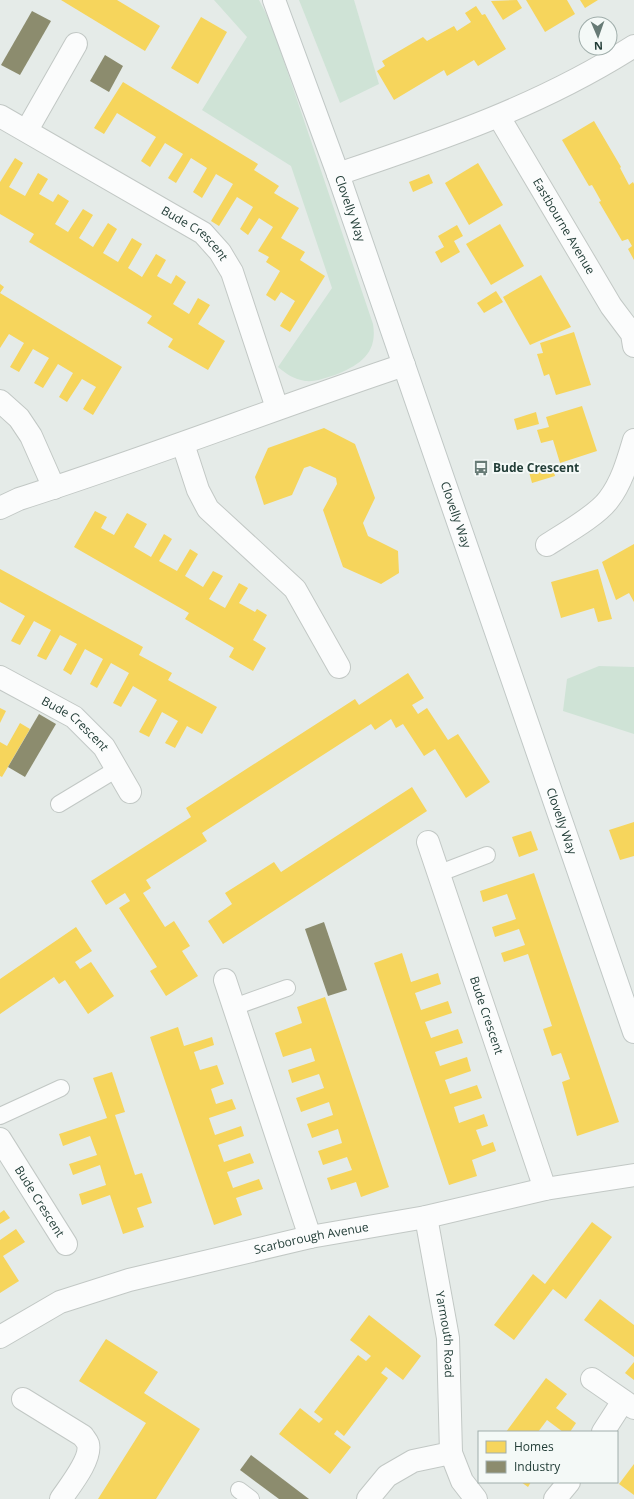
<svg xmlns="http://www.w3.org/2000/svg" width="634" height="1499" font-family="'Open Sans',sans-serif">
  <rect width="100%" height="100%" fill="#e5ebe8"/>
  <!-- green -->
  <g fill="#cfe3d6">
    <path d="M 214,0 L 259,0 L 271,23 L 373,324 C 378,354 359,365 335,375 C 325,378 316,382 305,381 C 294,379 286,374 278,367 L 332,288 L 291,166 L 202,110 L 247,37 Z"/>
    <path d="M 299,0 L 354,0 L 379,84 L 340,103 Z"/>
    <path d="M 599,666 L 634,667 L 634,734 L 563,711 L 567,679 Z"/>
  </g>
  <!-- homes -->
  <g fill="#f6d55c">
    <path d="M 61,0 L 117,0 L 160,26 L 145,51 Z"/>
    <path d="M 517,0 L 522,8 L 503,20 L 491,1 Z"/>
    <path d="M 526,0 L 567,0 L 575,14 L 545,32 Z"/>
    <path d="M 580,0 L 598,0 L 585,8 Z"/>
    <path d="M 476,6 L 482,15 L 485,14 L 506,49 L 478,66 L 474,60 L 447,76 L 444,70 L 394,100 L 377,71 L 385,66 L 382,61 L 423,37 L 427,41 L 454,26 L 457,31 L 471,22 L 465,13 Z"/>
    <path d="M 201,17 L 227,32 L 198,84 L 171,68 Z"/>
    <path d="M 123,82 L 258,164 L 254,170 L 279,186 L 274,193 L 299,208 L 281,238 L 305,252 L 300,260 L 325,276 L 290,332 L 280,326 L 295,301 L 281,292 L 275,301 L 266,295 L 280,271 L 266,262 L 269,257 L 258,251 L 273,227 L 259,218 L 248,235 L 240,229 L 253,207 L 237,197 L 219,226 L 211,221 L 233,184 L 216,174 L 202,198 L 193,192 L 207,168 L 191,158 L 176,183 L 168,178 L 183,154 L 165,143 L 150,167 L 141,161 L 156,137 L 117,113 L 104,134 L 94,128 Z"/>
    <path d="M 594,121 L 621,167 L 620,168 L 629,185 L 633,182 L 634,184 L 634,260 L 628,249 L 632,246 L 628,239 L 622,241 L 599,202 L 601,201 L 592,185 L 589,186 L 562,140 Z"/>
    <path d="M 15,158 L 23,163 L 9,187 L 25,196 L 38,173 L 48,179 L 39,194 L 53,202 L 58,194 L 69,201 L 55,224 L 68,232 L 83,209 L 93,215 L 79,238 L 93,247 L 108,223 L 117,229 L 103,253 L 118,262 L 132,238 L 142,244 L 128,268 L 142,277 L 156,254 L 166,260 L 157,276 L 171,284 L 176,275 L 186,282 L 173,304 L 189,314 L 198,298 L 210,305 L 198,324 L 225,341 L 208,370 L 168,347 L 173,339 L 147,323 L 152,316 L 29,242 L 34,234 L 0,214 L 0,182 Z"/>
    <path d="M 478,163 L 503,205 L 469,225 L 445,183 Z"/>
    <path d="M 429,174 L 433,183 L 413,192 L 409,182 Z"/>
    <path d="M 500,224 L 524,266 L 491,285 L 466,244 Z"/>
    <path d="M 457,225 L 463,236 L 454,241 L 460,252 L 441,263 L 435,252 L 444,247 L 438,236 Z"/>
    <path d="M 541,275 L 571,327 L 530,345 L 503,297 Z"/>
    <path d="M 0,284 L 4,287 L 0,293 L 122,367 L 93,415 L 83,409 L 96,387 L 82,379 L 67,402 L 59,397 L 73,373 L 58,364 L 43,388 L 34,383 L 49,358 L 33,349 L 19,372 L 10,367 L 24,343 L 9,334 L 0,348 Z"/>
    <path d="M 496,291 L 503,302 L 484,313 L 477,303 Z"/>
    <path d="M 574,332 L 591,385 L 556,395 L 549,374 L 544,376 L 537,354 L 543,353 L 540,343 Z"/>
    <path d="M 582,406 L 597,451 L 560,463 L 553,440 L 541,443 L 537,430 L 549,427 L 546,417 Z"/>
    <path d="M 536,412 L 539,424 L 517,430 L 514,419 Z"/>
    <path d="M 324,428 L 355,444 L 375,498 L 363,523 L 368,536 L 398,551 L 399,573 L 381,584 L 343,567 L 323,510 L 337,484 L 336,478 L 310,466 L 304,468 L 292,495 L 264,505 L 255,477 L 268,448 Z"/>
    <path d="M 552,465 L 555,476 L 532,483 L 529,472 Z"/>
    <path d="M 95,511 L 107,517 L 101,528 L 114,535 L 127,513 L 147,524 L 134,547 L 151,557 L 164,534 L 172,539 L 159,561 L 177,571 L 190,549 L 198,554 L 185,576 L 203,587 L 213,571 L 223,576 L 209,599 L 225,608 L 239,583 L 248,588 L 239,603 L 255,612 L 257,609 L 267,615 L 253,640 L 266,648 L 253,671 L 229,657 L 234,648 L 185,619 L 189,613 L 74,547 Z"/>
    <path d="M 634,544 L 634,602 L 629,593 L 616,600 L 602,562 Z"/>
    <path d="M 0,569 L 143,647 L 139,655 L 172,673 L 168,680 L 217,707 L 202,734 L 187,726 L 175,748 L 165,743 L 178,721 L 162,712 L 149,737 L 139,732 L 157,700 L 133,686 L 121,707 L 113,703 L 129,673 L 111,663 L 97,688 L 90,684 L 103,659 L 85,649 L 71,675 L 63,670 L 77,644 L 60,635 L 46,660 L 37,656 L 51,630 L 34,621 L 20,645 L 11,641 L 25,616 L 0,602 Z"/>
    <path d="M 598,569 L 612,619 L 598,622 L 594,608 L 561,618 L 551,582 Z"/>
    <path d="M 408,673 L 424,698 L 412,705 L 418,714 L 427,708 L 448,740 L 458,734 L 490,782 L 466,798 L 435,749 L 424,756 L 403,724 L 396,728 L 391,719 L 375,730 L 371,724 L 202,833 L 207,841 L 146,880 L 151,888 L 143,893 L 165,927 L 174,921 L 190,946 L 182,951 L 198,976 L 166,996 L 150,971 L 157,967 L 119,908 L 130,901 L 125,893 L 106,905 L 91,881 L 191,817 L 186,808 L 355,699 L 359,705 Z"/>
    <path d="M 0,708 L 6,711 L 0,723 Z"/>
    <path d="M 20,723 L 30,729 L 2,777 L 0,776 L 0,742 L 7,746 Z"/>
    <path d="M 412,787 L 427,811 L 223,944 L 208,921 L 232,904 L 225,893 L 274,862 L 281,872 Z"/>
    <path d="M 634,822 L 634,856 L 620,860 L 609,830 Z"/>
    <path d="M 531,831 L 538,850 L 519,857 L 512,837 Z"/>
    <path d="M 534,873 L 619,1122 L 577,1136 L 562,1082 L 570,1079 L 561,1053 L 552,1056 L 543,1029 L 552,1026 L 528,954 L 504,962 L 501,953 L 525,945 L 519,929 L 495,937 L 492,927 L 516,919 L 507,894 L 483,902 L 480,891 Z"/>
    <path d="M 76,927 L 92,951 L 75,962 L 80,969 L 91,962 L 114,996 L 88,1014 L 65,980 L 59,984 L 54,977 L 0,1014 L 0,979 Z"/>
    <path d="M 402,953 L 411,982 L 438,973 L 441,984 L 415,993 L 421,1010 L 448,1001 L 452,1013 L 425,1022 L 431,1038 L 458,1029 L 463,1043 L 435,1052 L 440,1066 L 467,1057 L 471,1071 L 445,1080 L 450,1094 L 477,1085 L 482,1098 L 454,1107 L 459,1123 L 484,1114 L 488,1126 L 476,1130 L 482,1146 L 493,1142 L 496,1151 L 472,1160 L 477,1176 L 449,1185 L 374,963 Z"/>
    <path d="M 325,997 L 389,1187 L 361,1197 L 356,1182 L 331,1190 L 327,1178 L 352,1170 L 347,1157 L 323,1165 L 318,1151 L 342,1143 L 338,1129 L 312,1138 L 307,1124 L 333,1115 L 329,1102 L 301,1112 L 296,1098 L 324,1088 L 319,1074 L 292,1083 L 288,1070 L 315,1061 L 311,1048 L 283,1057 L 275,1033 L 302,1023 L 297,1007 Z"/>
    <path d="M 178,1027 L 184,1046 L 212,1037 L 214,1045 L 194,1052 L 200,1070 L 217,1065 L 224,1084 L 211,1089 L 216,1104 L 232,1099 L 236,1109 L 209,1118 L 215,1135 L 241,1126 L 244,1136 L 218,1145 L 224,1162 L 250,1153 L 254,1163 L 227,1172 L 233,1188 L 259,1179 L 263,1189 L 236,1198 L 242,1215 L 214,1225 L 150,1037 Z"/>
    <path d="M 112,1072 L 125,1112 L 115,1115 L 135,1175 L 142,1173 L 152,1203 L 137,1208 L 144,1227 L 123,1234 L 110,1195 L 82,1205 L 79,1194 L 106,1185 L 100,1165 L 73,1175 L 69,1164 L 97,1155 L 90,1136 L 63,1146 L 59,1134 L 107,1118 L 93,1078 Z"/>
    <path d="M 4,1210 L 10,1218 L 0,1224 L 0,1213 Z"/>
    <path d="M 592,1222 L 612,1237 L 566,1299 L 553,1289 L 514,1340 L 494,1325 L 533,1274 L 545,1284 Z"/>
    <path d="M 16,1229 L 25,1242 L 3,1256 L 19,1281 L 0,1293 L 0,1240 Z"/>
    <path d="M 600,1299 L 634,1325 L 634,1357 L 584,1320 Z"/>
    <path d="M 369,1315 L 421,1356 L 403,1380 L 386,1367 L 381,1373 L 388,1378 L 344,1436 L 337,1430 L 334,1434 L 351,1447 L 330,1474 L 279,1434 L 300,1408 L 319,1423 L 323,1419 L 314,1412 L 358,1355 L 366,1361 L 371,1356 L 350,1340 Z"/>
    <path d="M 106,1339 L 158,1372 L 144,1393 L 200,1429 L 156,1499 L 98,1499 L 146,1423 L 79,1381 Z"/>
    <path d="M 634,1362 L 634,1380 L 625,1373 Z"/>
    <path d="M 546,1378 L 567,1394 L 556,1408 L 576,1423 L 570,1432 L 563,1432 L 547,1420 L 538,1432 L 506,1432 Z"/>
    <path d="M 634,1464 L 634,1495 L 619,1484 Z"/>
    <path d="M 521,1482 L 531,1482 L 528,1487 Z"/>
  </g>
  <!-- industry -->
  <g fill="#8c8c6e">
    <path d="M 32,11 L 51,21 L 20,75 L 1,65 Z"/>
    <path d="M 105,55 L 123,66 L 109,92 L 90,81 Z"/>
    <path d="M 39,714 L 56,724 L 25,777 L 8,767 Z"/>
    <path d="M 324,922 L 347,990 L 328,996 L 305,929 Z"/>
    <path d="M 251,1455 L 309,1499 L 279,1499 L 240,1470 Z"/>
  </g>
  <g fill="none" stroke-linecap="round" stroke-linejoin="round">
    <defs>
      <g id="lane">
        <path d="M 59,804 L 117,769"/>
        <path d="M 440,873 L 487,855"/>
        <path d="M 234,1007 L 287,988"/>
        <path d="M 0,1116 L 61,1088"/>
        <path d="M 239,1490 L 251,1499"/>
      </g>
      <g id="street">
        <path id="s1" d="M 0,116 L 203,233 L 220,252 L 232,272 L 277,408"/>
        <path id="s2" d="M 499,117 L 611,306 L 632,334 L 634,346"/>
        <path d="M 27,130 L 76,44"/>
        <path d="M 338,174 C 442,139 540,106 634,46"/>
        <path d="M 0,401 L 19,418 L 31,436 L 54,488"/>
        <path d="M 183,444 L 198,490 L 208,509 L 295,589 L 339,667"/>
        <path d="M 0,508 L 19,499 C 148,458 275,408 404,365"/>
        <path d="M 547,545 C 564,534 598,515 609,499 C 622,482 628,460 634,440"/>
        <path id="s3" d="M 0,677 L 74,717 L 104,747 L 130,792"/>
        <path id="s4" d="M 428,842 L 545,1189"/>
        <path d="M 225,980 L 310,1237"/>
        <path id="s5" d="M 0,1139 L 66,1244"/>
        <path id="s6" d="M 426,1217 L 448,1338 L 451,1453 L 462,1481 L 476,1499"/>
        <path id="s7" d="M 0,1337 L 60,1302 L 129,1280 L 310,1237 L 426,1217 L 545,1189 L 634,1175"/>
        <path d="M 592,1379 L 634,1408"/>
        <path d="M 23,1399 L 83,1436 C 84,1438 87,1441 88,1444 C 92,1459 69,1487 61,1499"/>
        <path d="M 603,1432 L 623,1401"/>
        <path d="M 368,1499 L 387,1476 L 413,1461 L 451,1453"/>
        <path d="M 555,1499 L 569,1482"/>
      </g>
      <g id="secondary">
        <path id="s8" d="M 274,0 L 338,174 L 634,1032"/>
      </g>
    </defs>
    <!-- lane casing -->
    <use href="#lane" stroke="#c2c8c5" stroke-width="18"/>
    <!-- street casing -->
    <use href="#street" stroke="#c2c8c5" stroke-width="24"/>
    <!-- secondary casing -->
    <use href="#secondary" stroke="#c1c8c6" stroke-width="24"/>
    <!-- lane -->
    <use href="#lane" stroke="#fbfcfc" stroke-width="16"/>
    <!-- street -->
    <use href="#street" stroke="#fbfcfc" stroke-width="22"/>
    <!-- secondary -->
    <use href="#secondary" stroke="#fbfcfc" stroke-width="22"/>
  </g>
  <!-- icons -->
  <defs>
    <symbol id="bus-bare" viewBox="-9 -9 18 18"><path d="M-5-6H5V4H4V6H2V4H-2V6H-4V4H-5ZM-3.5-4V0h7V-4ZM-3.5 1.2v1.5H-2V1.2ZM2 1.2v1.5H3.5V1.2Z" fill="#677b76" stroke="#f4f9f7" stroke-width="2.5" paint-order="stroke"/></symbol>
  </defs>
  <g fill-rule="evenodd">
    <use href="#bus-bare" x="470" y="457" width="22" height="22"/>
  </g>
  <g text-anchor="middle" stroke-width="4" stroke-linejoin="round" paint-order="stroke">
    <!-- street labels -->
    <g font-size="12" fill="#233e38" stroke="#f4f9f7">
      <text dy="4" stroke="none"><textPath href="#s8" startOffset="222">Clovelly Way</textPath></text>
      <text dy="4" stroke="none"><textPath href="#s2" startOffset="127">Eastbourne Avenue</textPath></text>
      <text dy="4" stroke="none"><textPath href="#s1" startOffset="228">Bude Crescent</textPath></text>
      <text dy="4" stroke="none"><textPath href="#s8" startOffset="546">Clovelly Way</textPath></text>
      <text dy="4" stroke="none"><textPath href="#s3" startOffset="89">Bude Crescent</textPath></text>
      <text dy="4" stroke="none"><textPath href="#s8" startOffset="870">Clovelly Way</textPath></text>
      <text dy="4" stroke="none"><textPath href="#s4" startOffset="183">Bude Crescent</textPath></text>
      <text dy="4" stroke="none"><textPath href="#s5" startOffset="74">Bude Crescent</textPath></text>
      <text dy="4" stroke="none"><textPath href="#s7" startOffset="329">Scarborough Avenue</textPath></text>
      <text dy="4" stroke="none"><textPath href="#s6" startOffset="119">Yarmouth Road</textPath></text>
    </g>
    <!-- poi labels -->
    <g font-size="12" font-weight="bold" fill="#233e38" stroke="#f4f9f7" text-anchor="start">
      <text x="493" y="472">Bude Crescent</text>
    </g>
  </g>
  <!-- legend -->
  <rect x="478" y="1431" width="140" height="52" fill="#f4f9f7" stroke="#a0aeab"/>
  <rect x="486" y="1441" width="20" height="12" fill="#f6d55c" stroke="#a0aeab"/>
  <text x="514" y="1451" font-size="12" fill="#233e38">Homes</text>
  <rect x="486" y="1461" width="20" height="12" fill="#8c8c6e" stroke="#a0aeab"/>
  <text x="514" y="1471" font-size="12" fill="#233e38">Industry</text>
  <!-- north arrow -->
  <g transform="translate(598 36) rotate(178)"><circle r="19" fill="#f4f9f7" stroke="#a0aeab"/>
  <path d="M0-3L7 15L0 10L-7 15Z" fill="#677b76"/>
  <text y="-6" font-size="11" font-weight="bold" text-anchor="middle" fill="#233e38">N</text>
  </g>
</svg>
